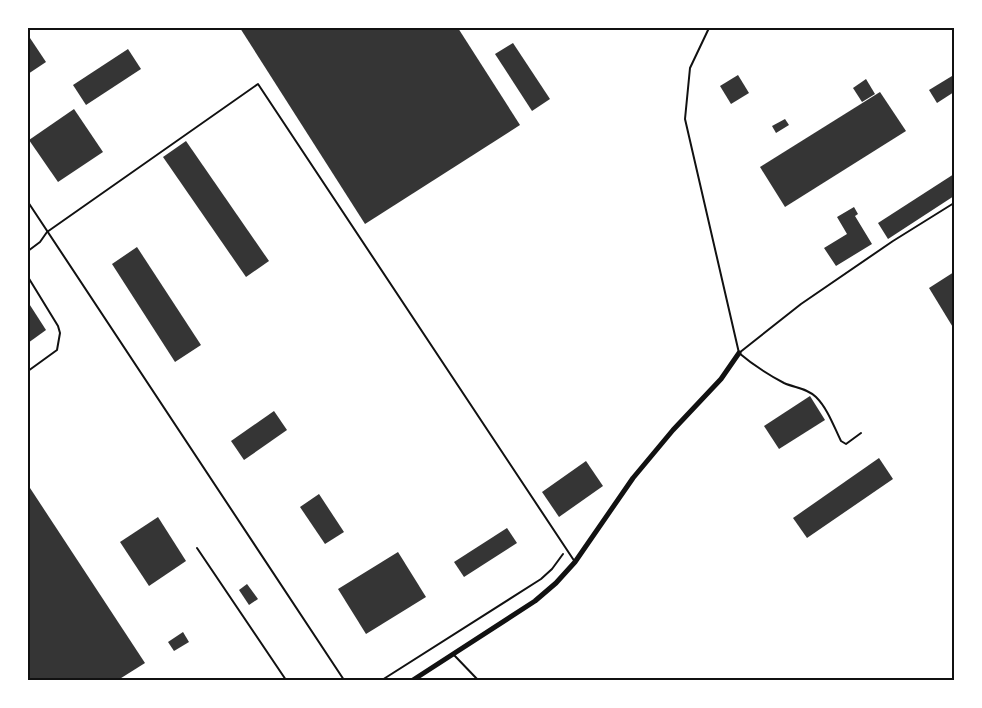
<svg xmlns="http://www.w3.org/2000/svg" width="982" height="708" font-family="Mulish,sans-serif">
  <rect width="100%" height="100%" fill="#fff"/>
  <!-- building -->
  <g fill="#353535">
    <path d="M 240,28 L 458,28 L 520,125 L 365,224 Z"/>
    <path d="M 28,35 L 46,62 L 28,74 Z"/>
    <path d="M 513,43 L 550,99 L 532,111 L 495,54 Z"/>
    <path d="M 128,49 L 141,69 L 86,105 L 73,85 Z"/>
    <path d="M 738,75 L 749,93 L 731,104 L 720,86 Z"/>
    <path d="M 952,76 L 954,80 L 954,92 L 937,103 L 929,90 Z"/>
    <path d="M 866,79 L 875,94 L 862,102 L 853,88 Z"/>
    <path d="M 880,92 L 906,131 L 785,207 L 760,167 Z"/>
    <path d="M 74,109 L 103,152 L 58,182 L 29,140 Z"/>
    <path d="M 785,119 L 789,125 L 776,133 L 772,126 Z"/>
    <path d="M 186,141 L 269,261 L 246,277 L 163,157 Z"/>
    <path d="M 954,174 L 954,196 L 888,239 L 878,223 Z"/>
    <path d="M 854,207 L 858,214 L 855,216 L 872,244 L 836,266 L 824,248 L 847,234 L 837,217 Z"/>
    <path d="M 137,247 L 201,345 L 175,362 L 112,264 Z"/>
    <path d="M 954,272 L 954,329 L 929,288 Z"/>
    <path d="M 28,302 L 46,330 L 28,343 Z"/>
    <path d="M 810,396 L 825,420 L 779,449 L 764,426 Z"/>
    <path d="M 274,411 L 287,430 L 244,460 L 231,441 Z"/>
    <path d="M 879,458 L 893,479 L 807,538 L 793,518 Z"/>
    <path d="M 586,461 L 603,486 L 559,517 L 542,492 Z"/>
    <path d="M 30,488 L 145,663 L 118,680 L 28,680 L 28,490 Z"/>
    <path d="M 319,494 L 344,532 L 325,544 L 300,507 Z"/>
    <path d="M 158,517 L 186,561 L 149,586 L 120,542 Z"/>
    <path d="M 507,528 L 517,543 L 464,577 L 454,562 Z"/>
    <path d="M 398,552 L 426,597 L 366,634 L 338,589 Z"/>
    <path d="M 247,584 L 258,599 L 249,605 L 239,590 Z"/>
    <path d="M 183,632 L 189,642 L 174,651 L 168,642 Z"/>
  </g>
  <g fill="none" stroke-linecap="round" stroke-linejoin="round">
    <!-- path -->
    <path stroke="#111" stroke-width="2" d="M 382,680 L 541,579 L 552,569 L 563,554"/>
    <!-- service -->
    <g stroke="#111" stroke-width="2">
      <path d="M 709,28 L 690,68 L 685,119 L 739,353 C 753,365 767,374 784,383 C 795,388 807,388 816,397 C 828,409 834,427 841,441 L 846,444 L 861,433"/>
      <path d="M 28,202 L 344,680"/>
      <path d="M 28,251 L 40,242 L 47,232 L 258,84 L 575,562"/>
      <path d="M 28,277 L 58,326 L 60,333 L 57,350 L 28,371"/>
      <path d="M 739,353 L 801,304 L 893,241 L 954,203"/>
      <path d="M 197,548 L 286,680"/>
      <path d="M 454,655 L 478,680"/>
    </g>
    <!-- tertiary -->
    <path stroke="#111" stroke-width="5" d="M 413,680 L 535,601 L 556,583 L 575,562 L 633,478 L 673,430 L 721,379 L 739,353"/>
  </g>
  <!-- border -->
  <rect width="982" height="708" fill="none" stroke="#ffffff" stroke-width="58"/>
  <rect x="29" y="29" width="924" height="650" fill="none" stroke="#111" stroke-width="2"/>
</svg>
